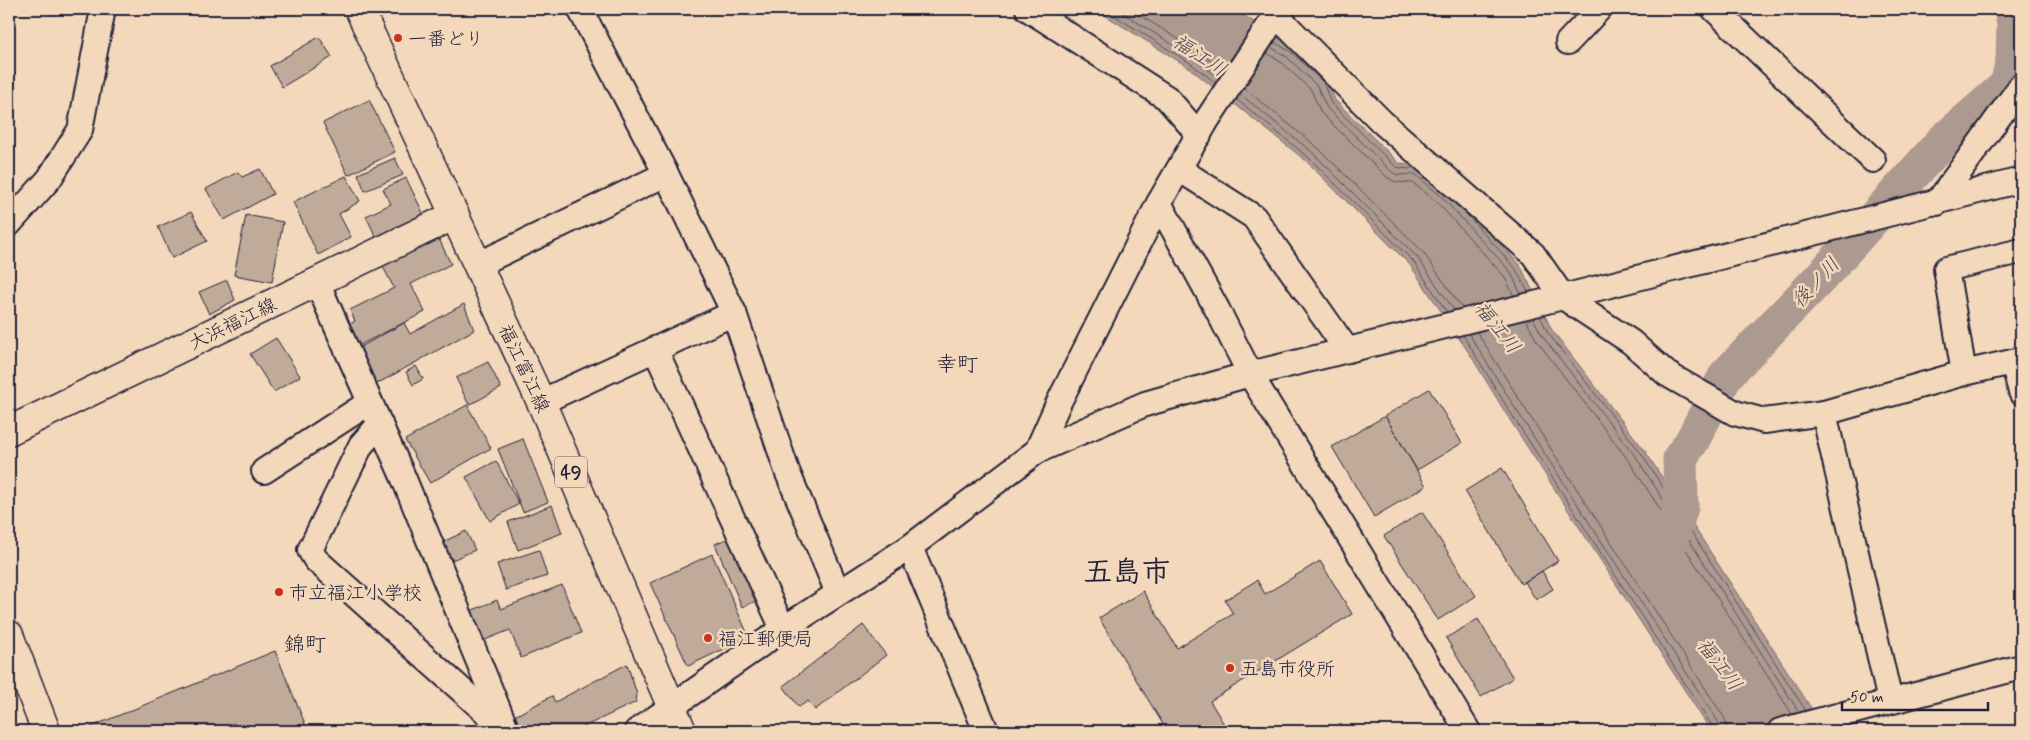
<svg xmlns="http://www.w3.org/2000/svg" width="2030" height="740" font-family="Mynerve,'Klee One',sans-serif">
  <rect width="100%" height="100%" fill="#f4d8bb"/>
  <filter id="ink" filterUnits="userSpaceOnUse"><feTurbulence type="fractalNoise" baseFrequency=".02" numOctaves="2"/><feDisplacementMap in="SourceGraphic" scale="10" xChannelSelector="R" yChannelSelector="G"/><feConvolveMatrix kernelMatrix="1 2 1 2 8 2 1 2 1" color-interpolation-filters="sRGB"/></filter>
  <g filter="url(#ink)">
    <!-- water -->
    <path fill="#ac9990" stroke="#75696e" d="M 1095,9 L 1234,9 L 1294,48 L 1327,79 L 1335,100 L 1399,163 L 1409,164 L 1405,152 L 1449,188 L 1520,265 L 1552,330 L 1645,451 L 1826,731 L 1711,731 L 1508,417 L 1471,356 L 1410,265 L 1305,160 L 1188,67 Z"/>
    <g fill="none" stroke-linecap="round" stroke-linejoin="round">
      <!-- shore -->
      <g stroke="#59525d" stroke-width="1">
        <path d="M 1104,9 L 1190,63 L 1216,83"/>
        <path d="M 1116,9 L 1194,58 L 1219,78"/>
        <path d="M 1130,9 L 1199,52 L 1223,71"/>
        <path d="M 1274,42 L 1291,52 L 1323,82 L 1331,103 L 1396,167 L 1408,169 L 1413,167"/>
        <path d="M 1271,47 L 1287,57 L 1317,86 L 1327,108 L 1392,172 L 1398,175 L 1415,174 L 1441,196 L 1510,271 L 1521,294"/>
        <path d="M 1267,53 L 1282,63 L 1311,90 L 1321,113 L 1387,177 L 1395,182 L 1413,183 L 1436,201 L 1504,276 L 1514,296"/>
        <path d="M 1244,88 L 1317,147 L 1423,252 L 1462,308"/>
        <path d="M 1240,94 L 1312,152 L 1417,257 L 1454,310"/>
        <path d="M 1236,99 L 1308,157 L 1413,261 L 1447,312"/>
        <path d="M 1461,208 L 1515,268 L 1528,292"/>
        <path d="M 1540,316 L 1548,333 L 1641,453 L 1806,711"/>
        <path d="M 1533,318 L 1543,337 L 1636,457 L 1799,712"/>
        <path d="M 1526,320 L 1537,341 L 1629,461 L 1792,714"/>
        <path d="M 1477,332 L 1524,407 L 1725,719 L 1728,731"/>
        <path d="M 1469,334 L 1517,411 L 1719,723 L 1721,731"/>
        <path d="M 1463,335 L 1512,415 L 1713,727 L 1714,731"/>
      </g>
      <!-- river -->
      <path stroke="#ac9990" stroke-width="35" d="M 1667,553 L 1681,507 L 1680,458 L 1692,441 L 1726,375 L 1820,278 L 1943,141 L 2007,85 L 2013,60 L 2014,23 L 2011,9"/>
    </g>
    <!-- building -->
    <g fill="#c0ab9b" stroke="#22223b">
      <path d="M 319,37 L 332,57 L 282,87 L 270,66 Z"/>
      <path d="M 369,100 L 395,152 L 348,175 L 323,123 Z"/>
      <path d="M 395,158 L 403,175 L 365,191 L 358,174 Z"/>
      <path d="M 260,169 L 273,194 L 224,220 L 206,189 L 238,172 L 242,177 Z"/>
      <path d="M 346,176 L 360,201 L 339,214 L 351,237 L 318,255 L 293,202 Z"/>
      <path d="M 406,178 L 424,215 L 377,239 L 366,216 L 391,204 L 383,189 Z"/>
      <path d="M 191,212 L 207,241 L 172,258 L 158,227 Z"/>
      <path d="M 246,215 L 283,222 L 272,282 L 234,275 Z"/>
      <path d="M 438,237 L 451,264 L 411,284 L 425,312 L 356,347 L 346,327 L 355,321 L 350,310 L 394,288 L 382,265 Z"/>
      <path d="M 227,280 L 235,300 L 209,314 L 199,292 Z"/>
      <path d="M 464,304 L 474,330 L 373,386 L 353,351 L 404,323 L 410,334 Z"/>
      <path d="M 276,338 L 300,376 L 274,392 L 250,354 Z"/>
      <path d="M 488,362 L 501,388 L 469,405 L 456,378 Z"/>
      <path d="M 416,366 L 423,379 L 413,385 L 406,372 Z"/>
      <path d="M 1429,389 L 1462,443 L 1417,470 L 1385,416 Z"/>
      <path d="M 467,405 L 491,448 L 430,483 L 405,440 Z"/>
      <path d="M 1385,416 L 1426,486 L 1374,517 L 1332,447 Z"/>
      <path d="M 523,439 L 548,502 L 523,512 L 498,449 Z"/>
      <path d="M 496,461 L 519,504 L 490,521 L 466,477 Z"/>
      <path d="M 1502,468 L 1558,561 L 1521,584 L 1465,491 Z"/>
      <path d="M 552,505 L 562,533 L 518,550 L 508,522 Z"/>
      <path d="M 1422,512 L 1476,596 L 1438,620 L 1384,536 Z"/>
      <path d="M 466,531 L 475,550 L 452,560 L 443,542 Z"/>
      <path d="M 733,536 L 761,599 L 742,607 L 715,544 Z"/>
      <path d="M 539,550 L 547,576 L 506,590 L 497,564 Z"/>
      <path d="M 712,554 L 749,637 L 688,666 L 650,583 Z"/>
      <path d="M 1320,561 L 1352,614 L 1210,701 L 1228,731 L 1167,731 L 1099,618 L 1143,591 L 1177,648 L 1233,614 L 1225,600 L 1257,580 L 1265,594 Z"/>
      <path d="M 1542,571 L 1553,589 L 1536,600 L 1525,582 Z"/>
      <path d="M 562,585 L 581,633 L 521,658 L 510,630 L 480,642 L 468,612 L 497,600 L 501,609 Z"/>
      <path d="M 1478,619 L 1513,678 L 1481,697 L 1446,638 Z"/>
      <path d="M 863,625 L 886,655 L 815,710 L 808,701 L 799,707 L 783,686 Z"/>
      <path d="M 275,651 L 308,731 L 237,731 L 234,723 L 215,731 L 81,731 Z"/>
      <path d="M 627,664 L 637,694 L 636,702 L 575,731 L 518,731 L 511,718 L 552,696 L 555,702 Z"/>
    </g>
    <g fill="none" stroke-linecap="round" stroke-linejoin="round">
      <defs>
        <g id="minor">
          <path d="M 580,9 L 666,174 L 734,313 L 787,471 L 838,593"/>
          <path d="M 1028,9 L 1167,98 L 1199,135"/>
          <path d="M 1714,9 L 1873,160"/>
          <path d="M 1276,15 L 1382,122 L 1533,254 L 1563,297 L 1631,342 L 1667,374 L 1735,413 L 1764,421 L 1824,413 L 1964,373 L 2021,360"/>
          <path d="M 1568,42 L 1599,9"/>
          <path d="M 1179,169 L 1254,217 L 1347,350"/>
          <path d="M 1159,203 L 1217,309 L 1250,374 L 1468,731"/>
          <path d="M 1937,203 L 2021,86"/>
          <path d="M 9,224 L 49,179 L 80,130 L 103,9"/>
          <path d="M 477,265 L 666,174"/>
          <path d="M 317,282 L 404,479 L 507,731"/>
          <path d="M 655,349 L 783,629"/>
          <path d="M 2013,362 L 2021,392"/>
          <path d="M 1964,373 L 1946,269 L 2021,251"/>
          <path d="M 541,402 L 734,313"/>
          <path d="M 1824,413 L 1890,701"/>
          <path d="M 380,424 L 361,445 L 310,550 L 316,560 L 504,728"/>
          <path d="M 1037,451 L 1058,404 L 1159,203 L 1207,120 L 1280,9"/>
          <path d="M 264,471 L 370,402"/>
          <path d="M 910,547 L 986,731"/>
          <path d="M 637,731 L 783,629 L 910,547 L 1037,451 L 1145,404 L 1250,374 L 1563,297 L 2021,180"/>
          <path d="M 1780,731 L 2021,667"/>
        </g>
        <g id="major">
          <path d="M 359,9 L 541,402 L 682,731"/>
          <path d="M 9,431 L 455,215"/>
        </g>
        <path id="highway" d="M 9,635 L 46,731"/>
      </defs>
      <!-- minor casing -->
      <use href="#minor" stroke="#22223b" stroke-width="28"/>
      <!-- major casing -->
      <use href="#major" stroke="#22223b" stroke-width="31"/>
      <!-- highway casing -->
      <use href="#highway" stroke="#22223b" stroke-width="31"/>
      <!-- minor -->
      <use href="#minor" stroke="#f4d8bb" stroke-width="24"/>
      <!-- major -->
      <use href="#major" stroke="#f4d8bb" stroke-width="28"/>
      <!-- highway -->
      <use href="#highway" stroke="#f4d8bb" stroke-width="28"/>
    </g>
  </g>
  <!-- markers -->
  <g fill="#c8321e" stroke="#f4d8bb" stroke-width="2">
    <circle cx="398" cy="38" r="5"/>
    <circle cx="279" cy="592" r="5"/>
    <circle cx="708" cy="638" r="5"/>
    <circle cx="1230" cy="668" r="5"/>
  </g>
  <g text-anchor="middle" stroke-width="5" stroke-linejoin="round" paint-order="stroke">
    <!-- shield labels -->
    <rect fill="#f4d8bb" stroke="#615961" stroke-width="1" x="555" y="456.5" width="32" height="31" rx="4"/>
    <g font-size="18" font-weight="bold" fill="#22223b">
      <text x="571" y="478">49</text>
    </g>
    <!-- poi labels -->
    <g font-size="19" fill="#22223b" stroke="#f4d8bb" text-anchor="start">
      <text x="408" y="45">一番どり</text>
      <text x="289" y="599">市立福江小学校</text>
      <text x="718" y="645">福江郵便局</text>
      <text x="1240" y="675">五島市役所</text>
    </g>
    <!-- street labels -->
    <g font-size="19" fill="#22223b" stroke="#f4d8bb">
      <text transform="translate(232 323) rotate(-26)" y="7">大浜福江線</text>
      <text transform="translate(525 368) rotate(65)" y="7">福江富江線</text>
    </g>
    <!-- water labels -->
    <g font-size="20" font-style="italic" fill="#4b4654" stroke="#f4d8bb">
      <text transform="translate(1200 55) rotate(33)" y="7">福江川</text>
      <text transform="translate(1815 282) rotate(-47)" y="7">後ノ川</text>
      <text transform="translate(1498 327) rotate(51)" y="7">福江川</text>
      <text transform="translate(1720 664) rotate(53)" y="7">福江川</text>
    </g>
    <!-- quarter labels -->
    <g font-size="21" fill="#22223b" stroke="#f4d8bb">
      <text x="957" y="371">幸町</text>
      <text x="305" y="651">錦町</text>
    </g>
    <!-- town labels -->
    <g font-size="29" font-weight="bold" fill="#22223b" stroke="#f4d8bb">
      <text x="1127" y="581">五島市</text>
    </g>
  </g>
  <!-- margin -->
  <rect width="2030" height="740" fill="none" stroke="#f4d8bb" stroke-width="30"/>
  <rect x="15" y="15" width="2000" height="710" fill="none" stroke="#22223b" stroke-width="2" filter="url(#ink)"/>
  <!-- scale -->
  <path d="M1842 702v8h146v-8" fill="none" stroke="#22223b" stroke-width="2.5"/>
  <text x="1850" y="702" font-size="15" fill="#22223b" stroke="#f4d8bb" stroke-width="4" paint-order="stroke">50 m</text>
</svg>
